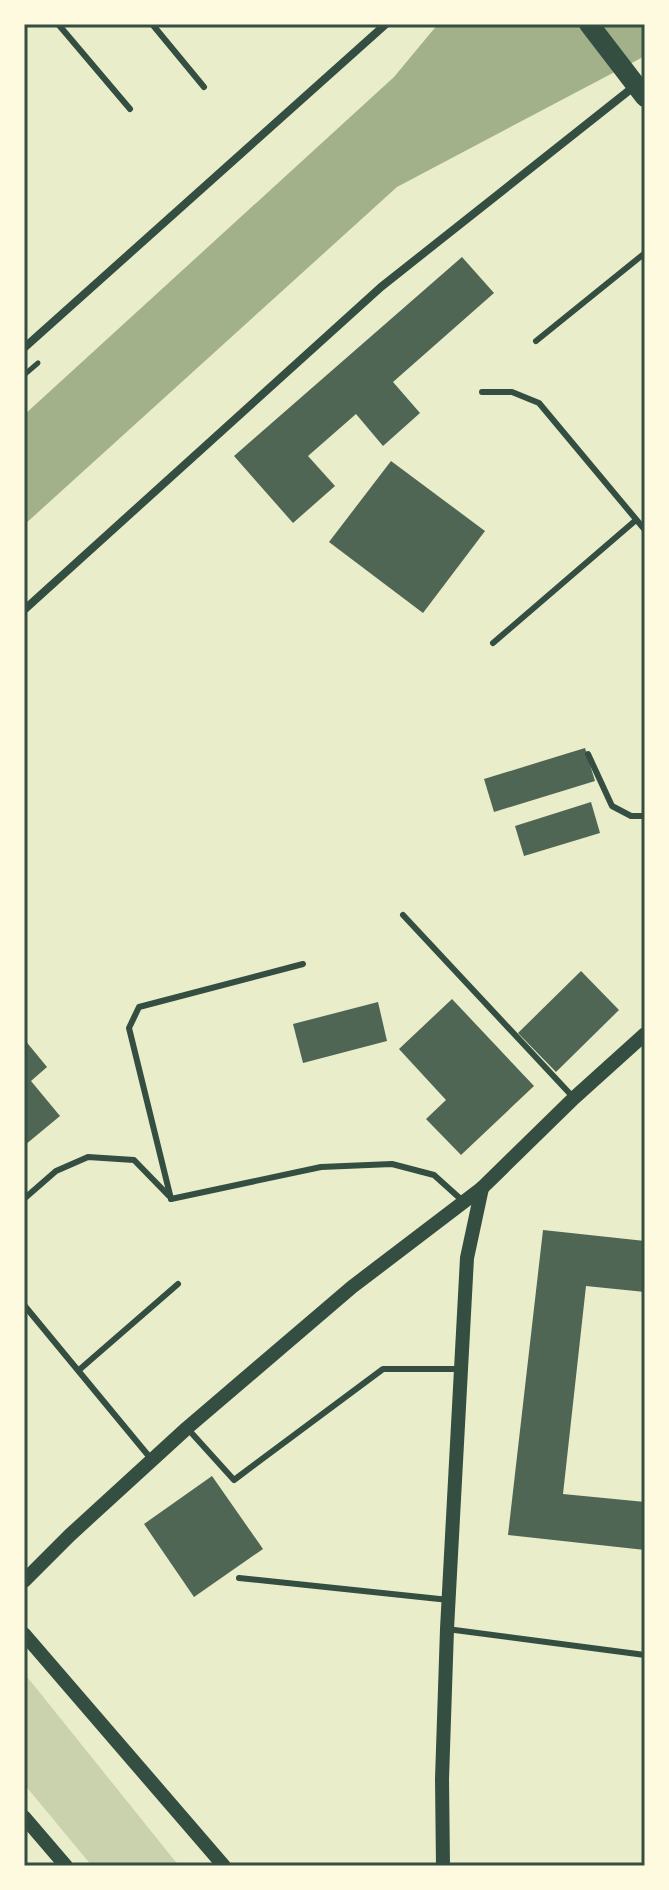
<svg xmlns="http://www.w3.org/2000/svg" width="669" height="1890" font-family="Karla,sans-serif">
  <rect width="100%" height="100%" fill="#e9edc9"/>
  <!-- green -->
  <path fill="#cad2ad" d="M 24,1673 L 179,1866 L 92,1866 L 24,1784 Z"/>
  <!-- water -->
  <path fill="#a3b18a" d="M 438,24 L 645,24 L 645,56 L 397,187 L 24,525 L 24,415 L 394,77 Z"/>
  <!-- building -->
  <g fill="#4f6655">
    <path d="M 462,257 L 494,293 L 393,382 L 420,413 L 383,446 L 356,414 L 308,456 L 335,486 L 293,523 L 234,456 Z"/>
    <path d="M 391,461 L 485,531 L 423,613 L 329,542 Z"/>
    <path d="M 585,748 L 595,781 L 494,812 L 484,779 Z"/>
    <path d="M 591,802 L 600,833 L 524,856 L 515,826 Z"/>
    <path d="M 581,971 L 619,1010 L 556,1072 L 518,1033 Z"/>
    <path d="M 452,999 L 534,1086 L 461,1155 L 426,1119 L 446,1100 L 399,1049 Z"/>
    <path d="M 378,1002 L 387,1041 L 303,1063 L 293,1024 Z"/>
    <path d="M 24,1039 L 47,1067 L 31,1081 L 60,1116 L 25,1145 L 24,1143 Z"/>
    <path d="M 543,1230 L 645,1241 L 645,1292 L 586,1286 L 563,1494 L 645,1502 L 645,1550 L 508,1535 Z"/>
    <path d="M 212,1476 L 263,1549 L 194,1597 L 144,1524 Z"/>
  </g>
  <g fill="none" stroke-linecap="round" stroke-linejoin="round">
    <!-- path -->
    <path stroke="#344e41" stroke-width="5" d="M 24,375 L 38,363"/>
    <!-- service -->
    <g stroke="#344e41" stroke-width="6">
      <path d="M 58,24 L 130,109"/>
      <path d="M 152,24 L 204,87"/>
      <path d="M 536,341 L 645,253"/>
      <path d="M 482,392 L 512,392 L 539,403 L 645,530"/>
      <path d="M 493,643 L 636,520"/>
      <path d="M 588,754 L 612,806 L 631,816 L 645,816"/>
      <path d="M 403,915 L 573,1097"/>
      <path d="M 25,1198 L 56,1171 L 88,1157 L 134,1160 L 169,1196"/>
      <path d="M 171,1199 L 129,1028 L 139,1007 L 303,964"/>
      <path d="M 171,1199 L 321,1167 L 392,1164 L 434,1175 L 464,1202"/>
      <path d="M 24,1305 L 152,1460"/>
      <path d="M 79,1370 L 178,1284"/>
      <path d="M 187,1428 L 234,1480 L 383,1369 L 460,1369"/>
      <path d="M 239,1578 L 449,1600"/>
      <path d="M 447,1629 L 645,1655"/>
    </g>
    <!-- minor -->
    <g stroke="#344e41" stroke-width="8">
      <path d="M 24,348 L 386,24"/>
      <path d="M 24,610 L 381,287 L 636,85"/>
    </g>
    <!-- tertiary -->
    <g stroke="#344e41" stroke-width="14">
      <path d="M 24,1581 L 70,1535 L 187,1428 L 352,1287 L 482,1188 L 574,1098 L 645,1034"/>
      <path d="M 24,1634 L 224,1866"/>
      <path d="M 24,1817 L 66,1866"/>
      <path d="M 443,1866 L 442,1779 L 447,1629 L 467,1258 L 482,1188"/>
    </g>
    <!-- primary -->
    <path stroke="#344e41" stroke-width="20" d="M 589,24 L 645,97"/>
  </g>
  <!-- border -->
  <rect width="669" height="1890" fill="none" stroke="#fefae0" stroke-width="52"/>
  <rect x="26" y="26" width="617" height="1838" fill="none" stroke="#344e41" stroke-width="3"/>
</svg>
